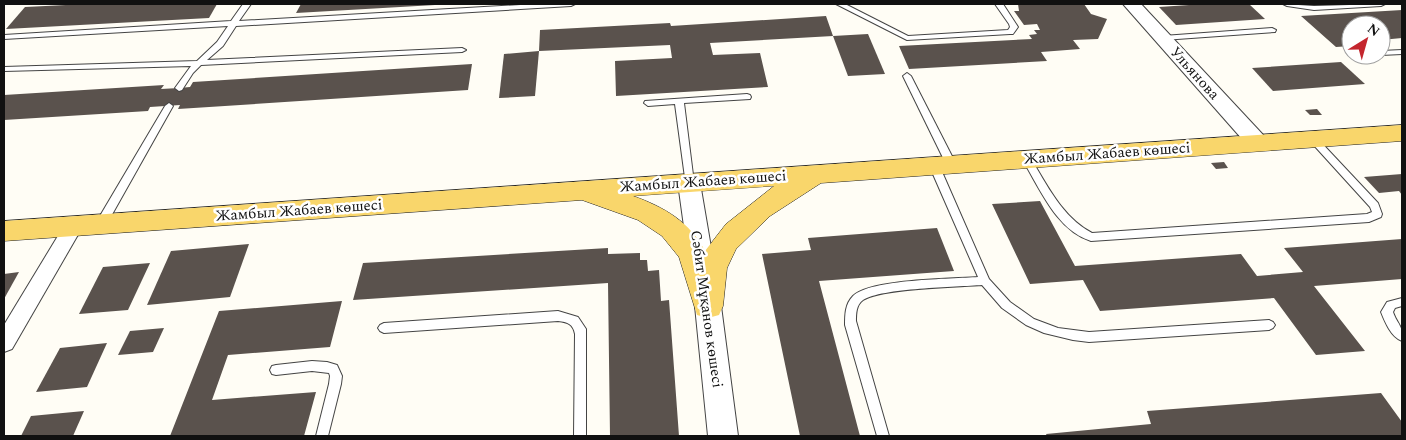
<svg xmlns="http://www.w3.org/2000/svg" width="1406" height="440" font-family="Spectral,serif">
  <rect width="100%" height="100%" fill="#fffdf5"/>
  <!-- building -->
  <g fill="#5a524d">
    <path d="M 86,4 L 217,4 L 209,18 L 6,29 L 25,7 Z"/>
    <path d="M 301,4 L 435,4 L 435,5 L 296,13 Z"/>
    <path d="M 1018,4 L 1084,4 L 1091,14 L 1107,19 L 1098,39 L 1073,40 L 1080,49 L 1041,52 L 1047,61 L 909,69 L 899,46 L 1032,39 L 1029,35 L 1037,34 L 1034,30 L 1040,30 L 1037,24 L 1024,25 L 1014,11 L 1019,11 Z"/>
    <path d="M 1204,4 L 1249,4 L 1265,19 L 1176,25 L 1159,7 Z"/>
    <path d="M 1402,10 L 1402,38 L 1381,40 L 1381,25 L 1351,25 L 1351,46 L 1336,47 L 1301,16 Z"/>
    <path d="M 826,16 L 833,36 L 710,43 L 713,55 L 760,53 L 768,87 L 616,96 L 615,61 L 672,58 L 670,45 L 539,51 L 540,30 L 670,23 L 671,26 Z"/>
    <path d="M 868,34 L 885,74 L 848,76 L 833,36 Z"/>
    <path d="M 539,51 L 535,96 L 499,98 L 504,54 Z"/>
    <path d="M 1341,62 L 1365,84 L 1273,91 L 1252,68 Z"/>
    <path d="M 472,64 L 468,90 L 178,109 L 180,105 L 150,107 L 148,111 L 4,120 L 4,95 L 164,85 L 161,89 L 179,88 L 190,87 L 193,82 Z"/>
    <path d="M 1317,109 L 1322,115 L 1310,115 L 1305,110 Z"/>
    <path d="M 1224,162 L 1228,168 L 1216,169 L 1211,163 Z"/>
    <path d="M 1402,174 L 1402,195 L 1399,191 L 1379,193 L 1364,177 Z"/>
    <path d="M 1040,201 L 1075,266 L 1241,254 L 1257,276 L 1303,272 L 1284,248 L 1402,239 L 1402,279 L 1314,286 L 1365,351 L 1316,355 L 1274,298 L 1100,311 L 1083,280 L 1030,284 L 992,204 Z"/>
    <path d="M 937,228 L 954,271 L 819,281 L 860,436 L 800,436 L 762,254 L 811,250 L 808,238 Z"/>
    <path d="M 249,244 L 230,297 L 147,305 L 171,251 Z"/>
    <path d="M 608,248 L 608,254 L 640,253 L 640,260 L 647,260 L 648,271 L 659,270 L 661,301 L 669,300 L 679,436 L 610,436 L 608,283 L 353,300 L 363,263 Z"/>
    <path d="M 150,263 L 128,310 L 79,314 L 103,267 Z"/>
    <path d="M 19,272 L 4,299 L 4,274 Z"/>
    <path d="M 342,301 L 330,347 L 228,355 L 212,400 L 316,392 L 304,436 L 170,436 L 219,311 Z"/>
    <path d="M 164,328 L 153,352 L 118,355 L 130,331 Z"/>
    <path d="M 107,343 L 87,387 L 36,392 L 60,348 Z"/>
    <path d="M 1381,393 L 1402,422 L 1402,436 L 1047,436 L 1046,434 L 1151,424 L 1147,411 Z"/>
    <path d="M 84,411 L 73,436 L 21,436 L 31,416 Z"/>
  </g>
  <g fill="none" stroke-linecap="round" stroke-linejoin="round">
    <defs>
      <g id="service">
        <path d="M 243,4 L 251,4 L 239,21 L 537,4 L 575,4 L 571,6 L 236,26 L 223,46 L 207,60 L 462,48 L 466,50 L 462,52 L 201,65 L 193,73 L 182,90 L 179,91 L 175,88 L 191,66 L 4,71 L 4,67 L 197,61 L 217,42 L 228,26 L 4,39 L 4,35 L 231,21 Z"/>
        <path d="M 836,4 L 845,4 L 908,36 L 1008,30 L 1010,27 L 1009,24 L 995,4 L 1003,4 L 1018,27 L 1013,34 L 1010,34 L 907,40 Z"/>
        <path d="M 1283,4 L 1314,6 L 1385,4 L 1381,6 L 1314,10 L 1287,6 Z"/>
        <path d="M 1272,28 L 1276,30 L 1275,32 L 1163,40 L 1159,38 L 1163,36 Z"/>
        <path d="M 1402,50 L 1402,54 L 1381,55 L 1379,55 L 1381,55 L 1381,51 Z"/>
        <path d="M 907,73 L 911,76 L 956,164 L 954,166 L 951,167 L 946,164 L 903,76 Z"/>
        <path d="M 747,94 L 750,95 L 751,97 L 750,99 L 684,103 L 694,183 L 692,185 L 686,185 L 675,104 L 648,106 L 644,103 L 645,101 Z"/>
        <path d="M 169,103 L 173,106 L 105,227 L 97,227 L 96,224 L 97,221 L 165,106 Z"/>
        <path d="M 1313,136 L 1316,137 L 1378,203 L 1382,214 L 1381,217 L 1369,222 L 1091,241 C 1056,230 1040,188 1022,159 L 1027,156 L 1030,157 C 1047,185 1062,217 1092,233 L 1367,214 L 1372,212 L 1370,207 L 1310,141 L 1308,139 L 1310,137 Z"/>
        <path d="M 934,162 L 939,165 L 989,279 L 1010,302 L 1034,319 L 1058,328 L 1089,332 L 1269,320 L 1273,322 L 1275,325 L 1273,328 L 1269,330 L 1089,342 L 1073,340 L 1044,333 L 1026,325 L 1002,308 L 982,285 C 957,287 881,288 863,300 C 856,305 856,314 856,321 L 889,436 L 877,436 L 845,325 C 845,315 845,304 853,296 C 870,279 952,279 978,277 L 929,165 Z"/>
        <path d="M 1402,298 L 1402,306 L 1395,308 L 1393,312 C 1398,326 1403,324 1402,341 C 1391,337 1385,322 1381,312 L 1387,302 Z"/>
        <path d="M 558,311 L 578,317 L 586,329 L 586,436 L 574,436 L 575,334 C 573,324 568,322 558,321 L 384,333 L 380,331 L 378,328 L 380,325 L 384,323 Z"/>
        <path d="M 312,361 L 327,362 L 337,365 L 342,376 L 341,384 L 328,436 L 316,436 L 329,384 L 330,376 L 329,373 L 312,371 L 276,375 L 272,374 L 270,370 L 272,366 L 276,365 Z"/>
      </g>
      <path id="minor" d="M 74,219 L 81,221 L 83,226 L 12,349 L 4,352 L 4,325 L 67,221 Z"/>
      <g id="tertiary">
        <path d="M 1123,4 L 1141,4 L 1266,138 L 1269,143 L 1266,148 L 1258,150 L 1250,148 Z"/>
        <path d="M 689,175 L 697,177 L 700,183 L 721,306 L 738,436 L 708,436 L 695,306 L 678,183 L 681,177 Z"/>
      </g>
      <path id="primary" d="M 1402,125 L 1402,141 L 821,183 L 770,216 L 736,249 L 727,268 L 723,306 L 719,315 L 708,318 L 697,315 L 679,257 L 662,236 L 638,220 L 582,200 L 4,241 L 4,221 ZM 774,186 L 726,224 L 705,251 C 690,222 664,207 633,196 Z"/>
    </defs>
    <!-- service casing -->
    <use href="#service" stroke="#444" stroke-width="2"/>
    <!-- minor casing -->
    <use href="#minor" stroke="#444" stroke-width="2"/>
    <!-- tertiary casing -->
    <use href="#tertiary" stroke="#444" stroke-width="2"/>
    <!-- primary casing -->
    <use href="#primary" stroke="#222" stroke-width="1"/>
    <!-- service -->
    <use href="#service" fill="#fff" fill-rule="evenodd"/>
    <!-- minor -->
    <use href="#minor" fill="#fff" fill-rule="evenodd"/>
    <!-- tertiary -->
    <use href="#tertiary" fill="#fff" fill-rule="evenodd"/>
    <!-- primary -->
    <use href="#primary" fill="#f9d66b" fill-rule="evenodd"/>
  </g>
  <g text-anchor="middle" stroke-width="5" stroke-linejoin="round" paint-order="stroke">
    <!-- street labels -->
    <g font-size="15" fill="#111" stroke="#fff">
      <text transform="translate(1195 73) rotate(48)" y="5">Ульянова</text>
      <text transform="translate(1107 153) rotate(-4)" y="5">Жамбыл Жабаев көшесі</text>
      <text transform="translate(703 181) rotate(-4)" y="5">Жамбыл Жабаев көшесі</text>
      <text transform="translate(299 210) rotate(-4)" y="5">Жамбыл Жабаев көшесі</text>
      <text transform="translate(707 309) rotate(82)" y="5">Сәбит Мұқанов көшесі</text>
    </g>
  </g>
  <!-- border -->
  <rect width="1406" height="440" fill="none" stroke="#111111" stroke-width="10"/>
  <!-- north arrow -->
  <g transform="translate(1366 40) rotate(37)"><circle r="24" fill="#ffffff" stroke="#a0a0a0"/>
  <path d="M0-4L9 19L0 12L-9 19Z" fill="#c4262e"/>
  <text y="-8" font-size="14" font-weight="bold" text-anchor="middle" fill="#111111">N</text>
  </g>
</svg>
